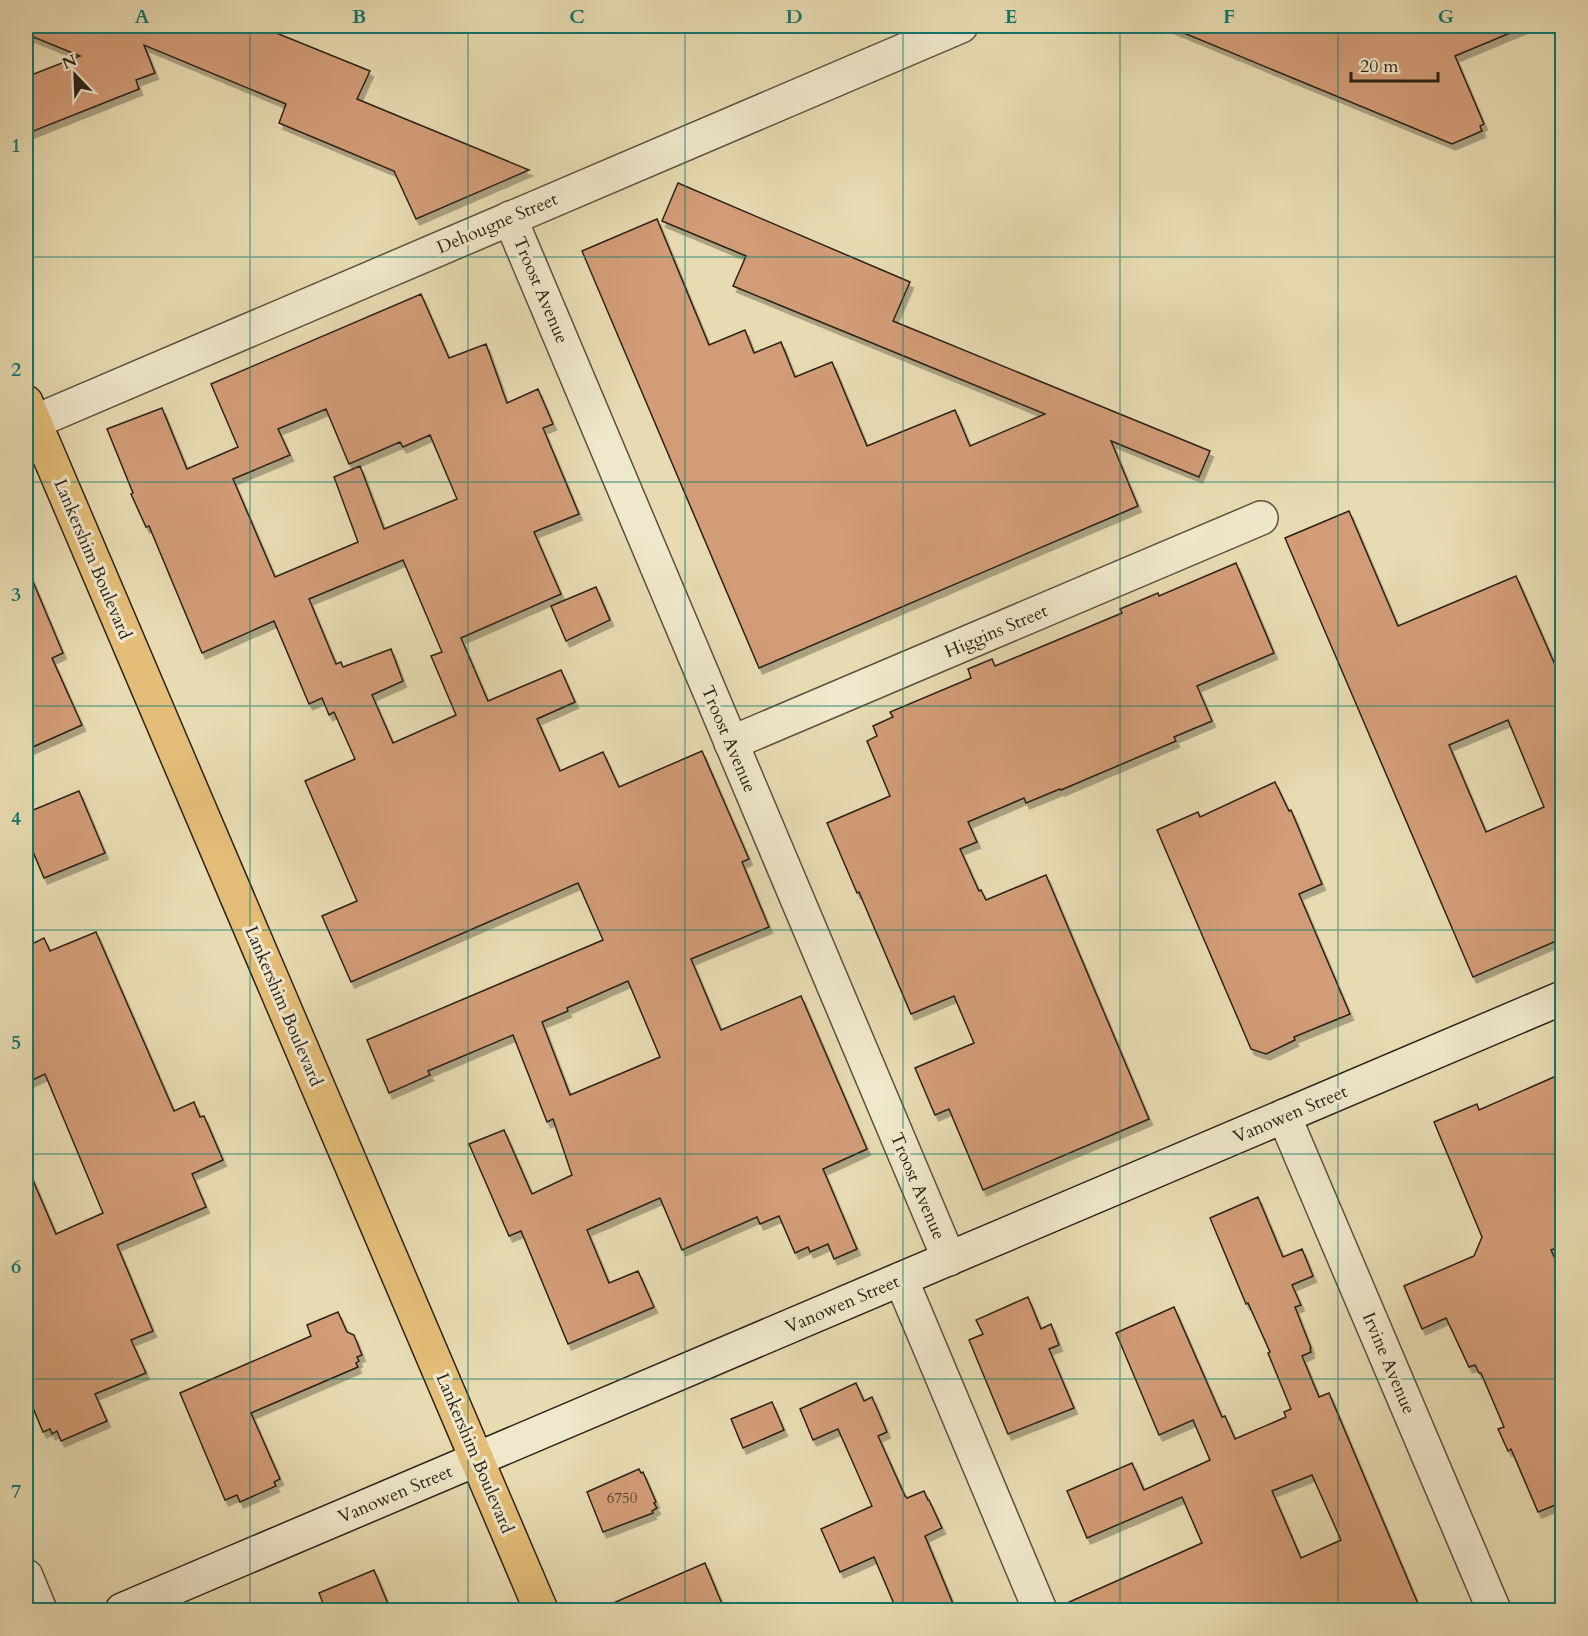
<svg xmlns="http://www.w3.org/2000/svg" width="1588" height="1636" font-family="Cardo,serif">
  <defs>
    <filter id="shadow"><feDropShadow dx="3.5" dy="6" stdDeviation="0" flood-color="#0004"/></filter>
  </defs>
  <rect width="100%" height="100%" fill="#e8dbb1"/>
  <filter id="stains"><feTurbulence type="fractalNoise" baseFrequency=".00333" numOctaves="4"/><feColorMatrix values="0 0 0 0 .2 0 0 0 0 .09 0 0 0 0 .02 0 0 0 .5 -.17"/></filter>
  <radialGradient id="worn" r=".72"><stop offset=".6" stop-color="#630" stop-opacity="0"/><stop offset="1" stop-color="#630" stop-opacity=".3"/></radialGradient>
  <!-- building -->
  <g fill="#d29c76" stroke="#2c2318" stroke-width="1.5" fill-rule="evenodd" filter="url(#shadow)">
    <path d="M 26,26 L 259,26 L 370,71 L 357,99 L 529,170 L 416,219 L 394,171 L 279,123 L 286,104 L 144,45 L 155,73 L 136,80 L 139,89 L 26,134 L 26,77 L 80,56 L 26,34 Z"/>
    <path d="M 1167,26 L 1527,26 L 1455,56 L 1484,124 L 1480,126 L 1482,131 L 1452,144 Z"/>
    <path d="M 678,183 L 910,282 L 893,321 L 1210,451 L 1199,477 L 1111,441 L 1138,506 L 759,668 L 582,251 L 657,219 L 709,345 L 745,330 L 754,353 L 781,342 L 795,377 L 832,362 L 867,446 L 955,410 L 970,446 L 1045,414 L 733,286 L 746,256 L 662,221 Z"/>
    <path d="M 421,294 L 449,358 L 486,344 L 507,403 L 538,389 L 553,424 L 543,428 L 579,514 L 534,532 L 561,594 L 461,638 L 488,701 L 561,670 L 575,702 L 537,719 L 560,771 L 603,752 L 619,787 L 702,751 L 749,859 L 742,862 L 769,927 L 691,959 L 721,1030 L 801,996 L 867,1149 L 823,1169 L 857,1249 L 834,1259 L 828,1244 L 810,1252 L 808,1247 L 795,1253 L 779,1216 L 760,1224 L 757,1217 L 682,1250 L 660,1198 L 587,1230 L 609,1283 L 638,1271 L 654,1307 L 568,1344 L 521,1231 L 509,1236 L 469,1144 L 504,1130 L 532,1194 L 572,1175 L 553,1119 L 547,1122 L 513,1035 L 428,1071 L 430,1075 L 389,1093 L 367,1040 L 603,940 L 578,883 L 351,982 L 322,916 L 357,901 L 305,781 L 355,759 L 334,712 L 329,715 L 322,698 L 309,704 L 274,621 L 202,653 L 149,526 L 146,527 L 131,494 L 133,493 L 107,429 L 162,408 L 187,469 L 238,447 L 211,384 ZM 326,409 L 349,464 L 400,442 L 403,447 L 430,435 L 457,499 L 384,529 L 360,466 L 334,477 L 358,542 L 275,577 L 233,479 L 290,455 L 278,429 ZM 403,560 L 442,652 L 431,656 L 456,715 L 393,743 L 372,695 L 403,681 L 391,649 L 343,667 L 341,662 L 336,664 L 309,599 ZM 628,981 L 660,1057 L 570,1095 L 542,1022 L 568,1011 L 567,1008 Z"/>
    <path d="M 1349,511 L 1398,626 L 1516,576 L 1563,683 L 1563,938 L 1473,977 L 1285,538 ZM 1508,720 L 1544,807 L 1486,832 L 1449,745 Z"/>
    <path d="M 1236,563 L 1274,653 L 1197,686 L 1212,721 L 1174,737 L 1176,741 L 1061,790 L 1060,789 L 1026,803 L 1024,798 L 968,822 L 977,842 L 960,849 L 979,891 L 981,890 L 986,900 L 1046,875 L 1149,1119 L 983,1190 L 949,1109 L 935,1115 L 915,1068 L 974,1043 L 954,996 L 911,1014 L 859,892 L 857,893 L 827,823 L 890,796 L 867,741 L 877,736 L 873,726 L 893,717 L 890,712 L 971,678 L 968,669 L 992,659 L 995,666 L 1122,613 L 1120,609 L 1158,593 L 1159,596 Z"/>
    <path d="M 26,565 L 63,653 L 52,658 L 82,725 L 26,750 Z"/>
    <path d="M 596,587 L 610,620 L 566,641 L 551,606 Z"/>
    <path d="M 1275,782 L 1289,811 L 1291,810 L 1322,884 L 1299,894 L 1350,1014 L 1294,1037 L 1295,1040 L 1266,1054 L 1251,1049 L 1157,830 L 1198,812 L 1200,817 Z"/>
    <path d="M 79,791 L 105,853 L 44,878 L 26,835 L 26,813 Z"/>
    <path d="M 96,932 L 174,1111 L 194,1102 L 200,1117 L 204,1116 L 223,1160 L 192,1174 L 206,1207 L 117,1245 L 153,1331 L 131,1340 L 146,1373 L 95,1394 L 107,1421 L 61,1441 L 57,1431 L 52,1434 L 50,1429 L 43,1432 L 26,1391 L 26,1164 L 56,1234 L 103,1213 L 45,1074 L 26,1083 L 26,947 L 44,938 L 50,951 Z"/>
    <path d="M 1563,1073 L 1563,1246 L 1551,1250 L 1563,1276 L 1563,1502 L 1538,1512 L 1511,1449 L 1508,1451 L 1498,1429 L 1504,1427 L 1481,1373 L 1479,1373 L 1475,1365 L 1469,1367 L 1446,1318 L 1422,1329 L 1404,1286 L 1474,1256 L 1482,1237 L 1434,1122 L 1477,1104 L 1479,1110 Z"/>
    <path d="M 1258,1197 L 1283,1257 L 1302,1249 L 1313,1276 L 1292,1285 L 1301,1305 L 1295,1307 L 1311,1348 L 1310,1349 L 1311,1352 L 1302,1356 L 1319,1397 L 1329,1393 L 1421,1611 L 1058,1611 L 1058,1607 L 1202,1543 L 1182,1497 L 1087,1538 L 1067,1491 L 1132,1463 L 1144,1490 L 1210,1460 L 1193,1420 L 1159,1435 L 1116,1333 L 1174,1307 L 1222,1417 L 1225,1416 L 1235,1439 L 1286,1417 L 1284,1412 L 1291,1409 L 1268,1353 L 1270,1352 L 1248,1303 L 1246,1304 L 1210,1218 ZM 1312,1475 L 1341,1540 L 1301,1558 L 1272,1491 Z"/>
    <path d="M 1028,1297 L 1041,1329 L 1051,1324 L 1059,1345 L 1049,1349 L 1074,1408 L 1008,1434 L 969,1340 L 983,1334 L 976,1320 Z"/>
    <path d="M 338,1312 L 347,1332 L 354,1335 L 362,1355 L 357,1357 L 359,1361 L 356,1363 L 358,1367 L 251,1413 L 280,1479 L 274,1482 L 276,1486 L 240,1502 L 237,1495 L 225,1500 L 180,1393 L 311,1336 L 307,1325 Z"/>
    <path d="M 856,1383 L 864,1401 L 872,1397 L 887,1432 L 878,1436 L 905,1496 L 907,1498 L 924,1491 L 928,1500 L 929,1500 L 942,1528 L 925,1536 L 956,1611 L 897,1611 L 874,1557 L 840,1572 L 821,1529 L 872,1506 L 838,1429 L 813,1440 L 800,1409 Z"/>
    <path d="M 772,1402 L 784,1430 L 743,1448 L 731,1419 Z"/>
    <path d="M 639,1469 L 641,1473 L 643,1472 L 656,1502 L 654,1503 L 657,1508 L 652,1511 L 653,1513 L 603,1532 L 587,1492 Z"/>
    <path d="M 705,1563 L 725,1611 L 595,1611 Z"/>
    <path d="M 374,1570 L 391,1611 L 326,1611 L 319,1593 Z"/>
  </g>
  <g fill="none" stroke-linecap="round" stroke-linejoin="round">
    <defs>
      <g id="minor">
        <path d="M 510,218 L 949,1259"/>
        <path d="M 34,422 L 961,26"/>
        <path d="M 731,743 L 1261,518"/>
        <path d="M 1284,1116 L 1494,1610"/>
        <path d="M 901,1279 L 1040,1610"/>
        <path d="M 26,1576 L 40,1610"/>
      </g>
      <path id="secondary" d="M 122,1610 L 1562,998"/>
      <path id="primary" d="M 26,402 L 541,1610"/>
    </defs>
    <!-- minor casing -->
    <use href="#minor" stroke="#5b513e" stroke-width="36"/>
    <!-- secondary casing -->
    <use href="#secondary" stroke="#2c2318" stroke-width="36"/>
    <!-- primary casing -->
    <use href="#primary" stroke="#2c2318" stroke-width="36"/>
    <!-- minor -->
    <use href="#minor" stroke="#f0e8cc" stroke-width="33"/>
    <!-- secondary -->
    <use href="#secondary" stroke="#f0e8cc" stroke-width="33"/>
    <!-- primary -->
    <use href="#primary" stroke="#e4be78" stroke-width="33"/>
  </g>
  <!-- grid -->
  <path fill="none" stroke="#0f766e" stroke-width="1.5" stroke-opacity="0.55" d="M 250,26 L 250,1610M 468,26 L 468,1610M 685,26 L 685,1610M 903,26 L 903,1610M 1120,26 L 1120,1610M 1338,26 L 1338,1610M 26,257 L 1562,257M 26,482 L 1562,482M 26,706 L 1562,706M 26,930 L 1562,930M 26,1154 L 1562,1154M 26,1379 L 1562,1379"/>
  <g text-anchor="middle" stroke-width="6" stroke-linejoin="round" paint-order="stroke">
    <!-- number labels -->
    <g font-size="15" fill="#564130">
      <text x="622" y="1503">6750</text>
    </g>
    <!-- street labels -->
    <g font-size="18" fill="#2c2318" stroke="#f0e8cc">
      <text transform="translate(497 223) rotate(-23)" y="6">Dehougne Street</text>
      <text transform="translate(541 290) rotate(67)" y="6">Troost Avenue</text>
      <text transform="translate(93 559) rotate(67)" y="6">Lankershim Boulevard</text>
      <text transform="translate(996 631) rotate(-23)" y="6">Higgins Street</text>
      <text transform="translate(729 739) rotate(67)" y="6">Troost Avenue</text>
      <text transform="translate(284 1006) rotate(67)" y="6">Lankershim Boulevard</text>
      <text transform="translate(1290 1114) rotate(-23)" y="6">Vanowen Street</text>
      <text transform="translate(918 1186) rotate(67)" y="6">Troost Avenue</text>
      <text transform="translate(842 1304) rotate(-23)" y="6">Vanowen Street</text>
      <text transform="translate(1389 1363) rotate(67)" y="6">Irvine Avenue</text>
      <text transform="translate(475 1453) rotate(67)" y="6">Lankershim Boulevard</text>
      <text transform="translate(395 1494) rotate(-23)" y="6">Vanowen Street</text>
    </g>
  </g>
  <!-- margin -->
  <rect width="1588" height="1636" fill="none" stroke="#e8dbb1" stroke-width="66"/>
  <!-- north arrow -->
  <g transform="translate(75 75) rotate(337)" stroke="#f0e8cc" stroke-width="4.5" paint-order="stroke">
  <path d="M0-4.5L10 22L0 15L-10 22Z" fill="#2c2318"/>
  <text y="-9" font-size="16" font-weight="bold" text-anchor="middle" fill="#2c2318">N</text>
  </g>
  <!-- scale -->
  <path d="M1351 72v9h87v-9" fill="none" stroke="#2c2318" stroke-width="3"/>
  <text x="1360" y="72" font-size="18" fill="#2c2318" stroke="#f0e8cc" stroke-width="4.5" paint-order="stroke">20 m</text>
  <rect x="33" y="33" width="1522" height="1570" fill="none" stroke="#0f766e" stroke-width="2"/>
  <g font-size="20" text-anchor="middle" font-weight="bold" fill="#0f766e">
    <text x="142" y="23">A</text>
    <text x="359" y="23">B</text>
    <text x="577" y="23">C</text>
    <text x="794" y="23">D</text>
    <text x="1011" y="23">E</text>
    <text x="1229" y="23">F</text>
    <text x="1446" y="23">G</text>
    <text x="16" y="152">1</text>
    <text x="16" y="376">2</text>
    <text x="16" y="601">3</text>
    <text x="16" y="825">4</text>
    <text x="16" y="1049">5</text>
    <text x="16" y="1273">6</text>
    <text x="16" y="1498">7</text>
  </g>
  <rect width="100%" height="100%" filter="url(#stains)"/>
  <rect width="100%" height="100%" fill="url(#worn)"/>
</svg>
